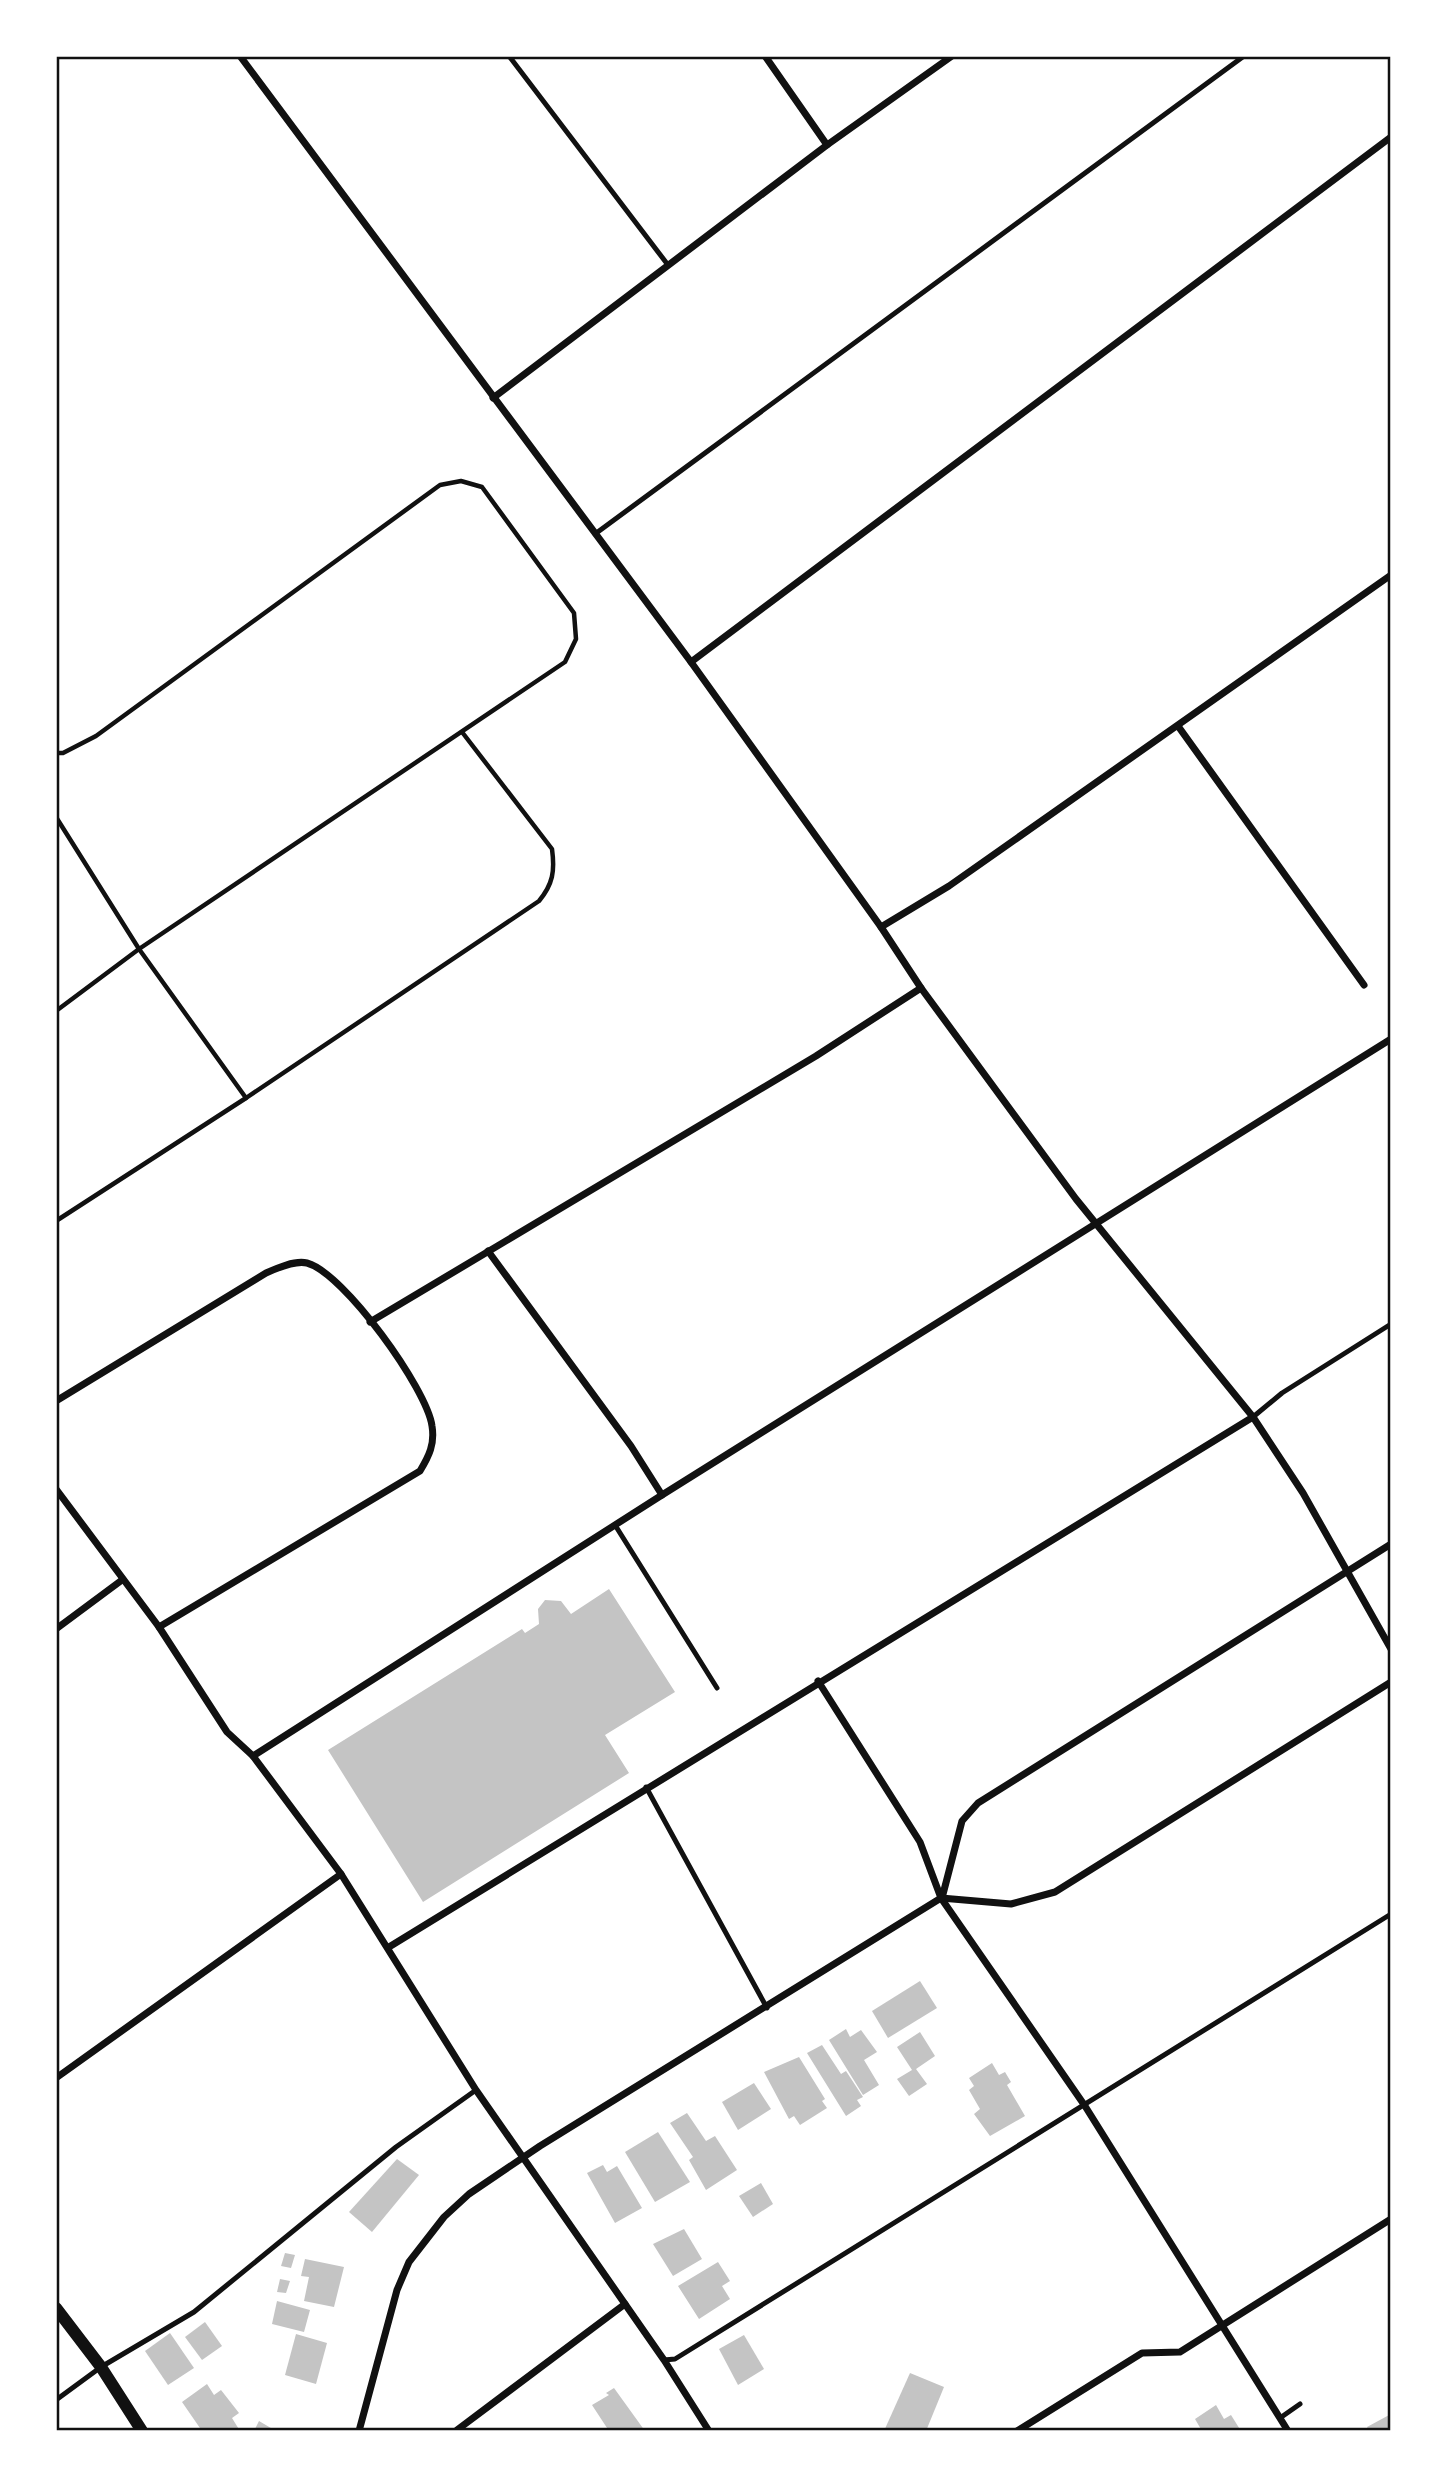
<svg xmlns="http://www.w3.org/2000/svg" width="1447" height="2487" font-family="Karla,sans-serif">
  <rect width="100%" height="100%" fill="#fff"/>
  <!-- building -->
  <g fill="#c4c4c4">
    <path d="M 609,1589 L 675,1692 L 605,1735 L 629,1773 L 423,1902 L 328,1750 L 522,1629 L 525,1633 L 539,1624 L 538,1609 L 545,1600 L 561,1601 L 571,1614 Z"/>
    <path d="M 920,1981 L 937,2008 L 888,2038 L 872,2011 Z"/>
    <path d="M 846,2029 L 850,2037 L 861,2030 L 877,2052 L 864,2060 L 879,2085 L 863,2095 L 829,2040 Z"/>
    <path d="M 920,2032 L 935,2056 L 916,2069 L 927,2084 L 909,2096 L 897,2079 L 912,2070 L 897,2047 Z"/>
    <path d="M 822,2045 L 841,2074 L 846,2071 L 863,2097 L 857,2100 L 861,2106 L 846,2116 L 807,2053 Z"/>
    <path d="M 799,2057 L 825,2099 L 822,2101 L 827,2108 L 800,2125 L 794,2116 L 789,2119 L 764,2072 Z"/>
    <path d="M 992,2063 L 999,2075 L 1005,2072 L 1011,2082 L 1007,2085 L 1025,2116 L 990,2136 L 974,2114 L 980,2109 L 969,2090 L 974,2086 L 969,2078 Z"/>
    <path d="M 754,2083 L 771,2109 L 738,2130 L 722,2102 Z"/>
    <path d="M 687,2113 L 706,2141 L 715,2136 L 737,2170 L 706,2190 L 689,2160 L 693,2157 L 670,2123 Z"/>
    <path d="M 658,2132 L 690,2182 L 655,2202 L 625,2152 Z"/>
    <path d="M 397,2159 L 419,2175 L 372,2232 L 349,2212 Z"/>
    <path d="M 603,2165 L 607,2172 L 617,2166 L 642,2208 L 615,2223 L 587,2173 Z"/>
    <path d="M 761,2183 L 773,2204 L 753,2217 L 739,2196 Z"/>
    <path d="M 684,2229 L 702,2259 L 673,2276 L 653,2244 Z"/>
    <path d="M 285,2253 L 295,2255 L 291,2268 L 281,2266 Z"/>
    <path d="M 305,2259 L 344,2267 L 334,2307 L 304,2301 L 309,2277 L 301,2276 Z"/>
    <path d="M 718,2262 L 730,2281 L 722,2286 L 730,2299 L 699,2319 L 678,2286 Z"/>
    <path d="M 280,2279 L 290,2281 L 286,2293 L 277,2292 Z"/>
    <path d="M 277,2301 L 310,2310 L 304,2332 L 272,2324 Z"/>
    <path d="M 205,2322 L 222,2346 L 202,2360 L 185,2337 Z"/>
    <path d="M 170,2333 L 194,2368 L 168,2385 L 145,2351 Z"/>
    <path d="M 296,2334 L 327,2343 L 316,2384 L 285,2375 Z"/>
    <path d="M 744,2335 L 764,2369 L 738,2385 L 719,2349 Z"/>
    <path d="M 910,2373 L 944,2387 L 926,2431 L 884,2431 Z"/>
    <path d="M 207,2384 L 214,2395 L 221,2390 L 239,2413 L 232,2418 L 240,2431 L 202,2431 L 182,2402 Z"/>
    <path d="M 614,2388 L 645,2431 L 609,2431 L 592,2405 L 609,2395 L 606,2393 Z"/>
    <path d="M 1216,2405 L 1224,2419 L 1231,2415 L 1241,2431 L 1202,2431 L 1195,2419 Z"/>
    <path d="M 1391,2414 L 1391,2431 L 1369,2431 L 1367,2427 Z"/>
    <path d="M 259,2421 L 276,2431 L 254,2431 Z"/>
  </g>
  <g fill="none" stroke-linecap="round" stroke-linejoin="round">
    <!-- path -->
    <g stroke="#111" stroke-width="4.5">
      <path d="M 56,753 L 63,753 L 96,736 L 440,485 L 461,481 L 482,487 L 574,613 L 576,639 L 565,662 L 139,949 L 56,1011"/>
      <path d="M 56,817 L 139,949 L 246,1098 L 56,1221"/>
      <path d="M 246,1098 L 539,901 C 553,884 555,871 552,849 L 462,732"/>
    </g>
    <!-- service -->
    <g stroke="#111" stroke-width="5">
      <path d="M 509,56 L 668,265"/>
      <path d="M 595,534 L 1244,56"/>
      <path d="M 1253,1417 L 1282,1393 L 1391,1324"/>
      <path d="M 615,1525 L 717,1688"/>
      <path d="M 646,1787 L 767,2008"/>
      <path d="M 664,2360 L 675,2359 L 1391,1914"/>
      <path d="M 56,2400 L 101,2367 L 194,2312 L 396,2147 L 476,2090"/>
      <path d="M 1280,2418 L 1300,2404"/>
    </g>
    <!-- minor -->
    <g stroke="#111" stroke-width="7">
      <path d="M 240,56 L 691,662 L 881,927 L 921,988 L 1076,1199 L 1253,1417 L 1303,1493 L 1391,1649"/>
      <path d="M 765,56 L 827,145"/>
      <path d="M 493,398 L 827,145 L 952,56"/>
      <path d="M 691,662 L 1391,137"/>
      <path d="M 1178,726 L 1364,985"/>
      <path d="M 881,927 L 949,886 L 1391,575"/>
      <path d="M 488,1251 L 631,1446 L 662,1495"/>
      <path d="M 370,1322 L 816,1056 L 921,988"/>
      <path d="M 56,1401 L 266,1273 C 277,1268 295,1260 307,1263 C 344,1273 427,1389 432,1426 C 435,1444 429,1456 420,1471 L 159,1627"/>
      <path d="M 56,1489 L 159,1627 L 227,1732 L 253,1756 L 341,1874 L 476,2090 L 664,2360 L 709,2431"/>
      <path d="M 56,1629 L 122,1580"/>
      <path d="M 818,1681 L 920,1842 L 941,1898 L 1085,2106 L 1288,2431"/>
      <path d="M 253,1756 L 662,1495 L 1391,1039"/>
      <path d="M 941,1898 L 1011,1904 L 1055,1892 L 1391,1682"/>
      <path d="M 942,1898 L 962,1821 L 978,1803 L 1391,1544"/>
      <path d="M 389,1947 L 1253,1417"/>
      <path d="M 56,2078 L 341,1874"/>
      <path d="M 457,2430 L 625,2304"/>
      <path d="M 359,2431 L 397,2290 L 409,2262 L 444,2217 L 469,2194 L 540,2146 L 941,1898"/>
      <path d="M 1017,2431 L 1142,2353 L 1180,2352 L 1391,2219"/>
    </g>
    <!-- tertiary -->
    <path stroke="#111" stroke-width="12" d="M 56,2308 L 101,2367 L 142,2431"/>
  </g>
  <!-- border -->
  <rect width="1447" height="2487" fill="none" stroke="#ffffff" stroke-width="116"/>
  <rect x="58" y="58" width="1331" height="2371" fill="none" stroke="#111" stroke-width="2.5"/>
</svg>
